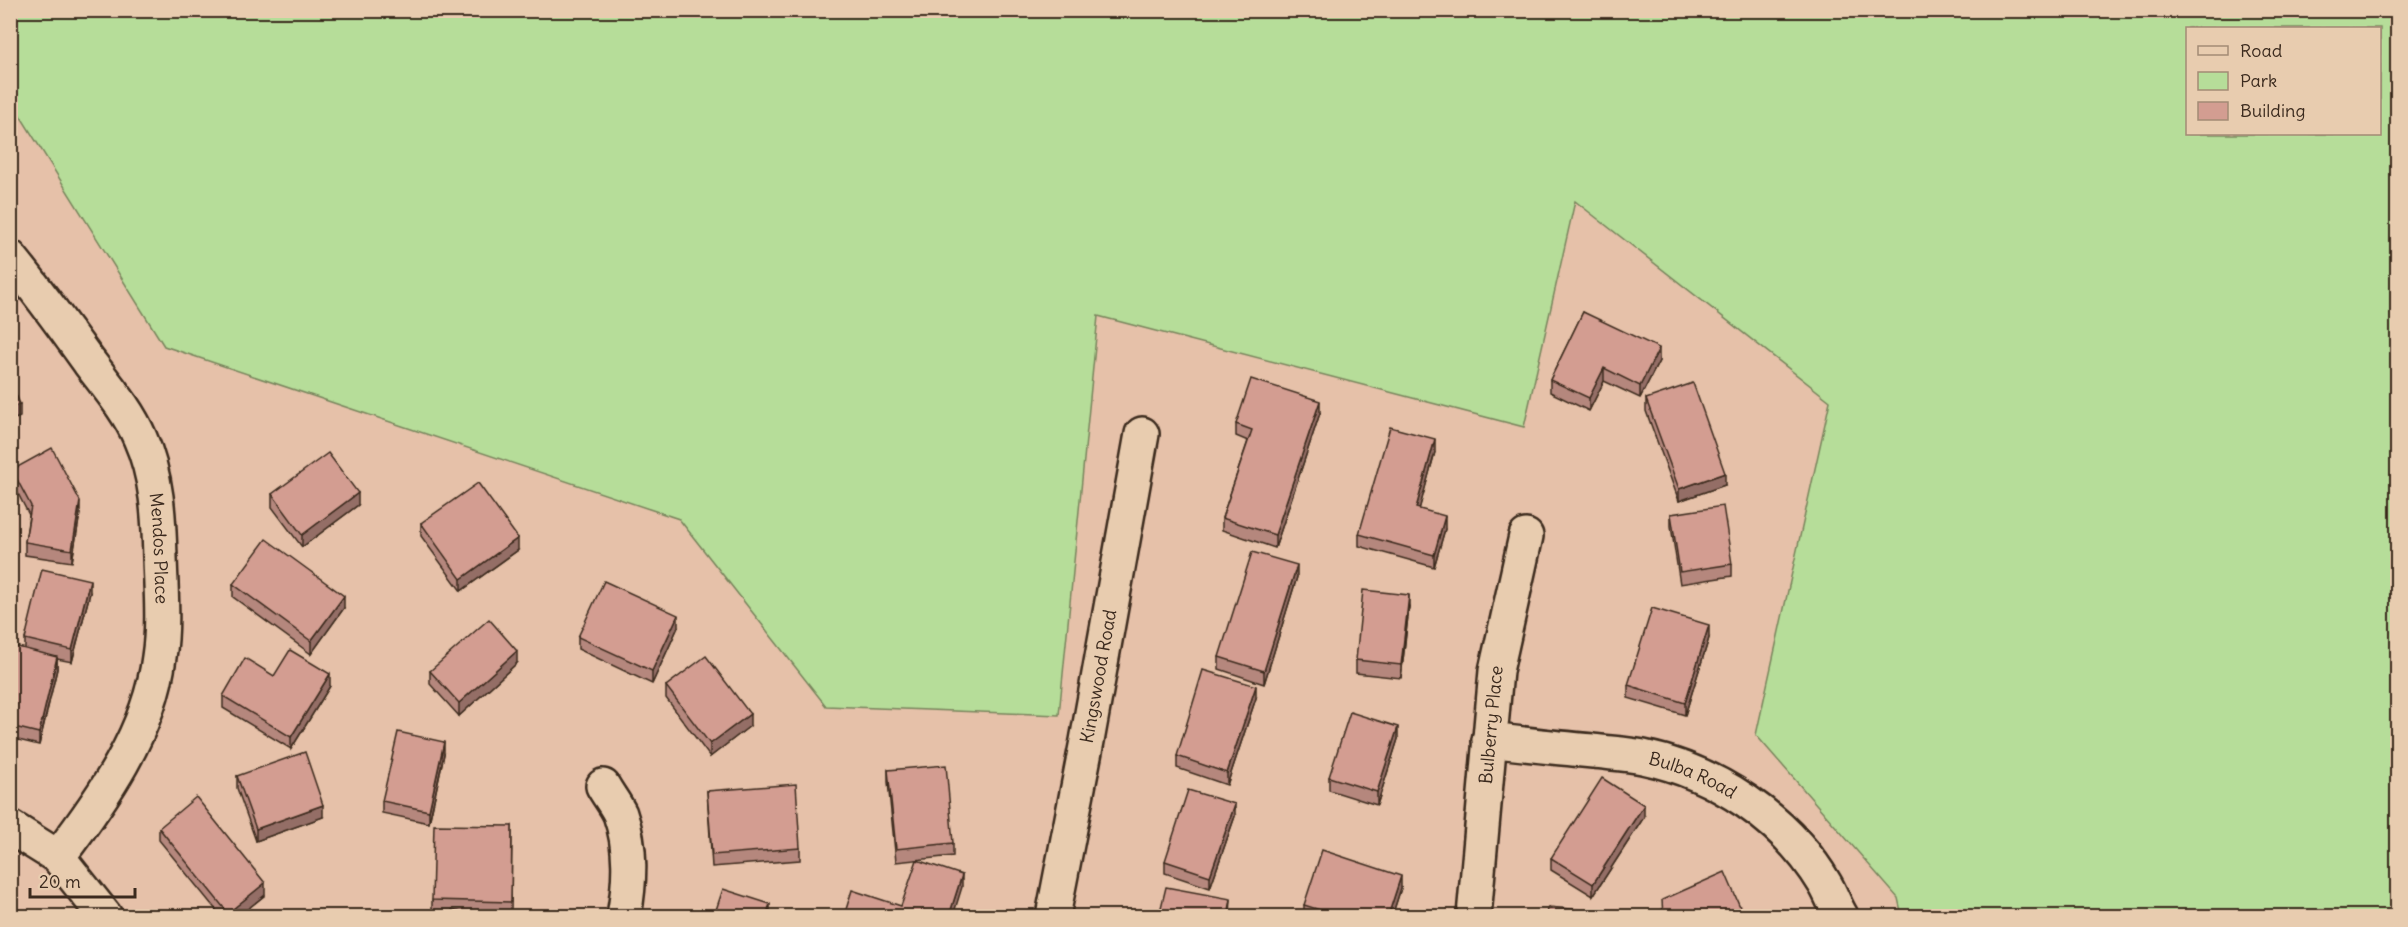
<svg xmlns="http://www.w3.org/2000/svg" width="2408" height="927" font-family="Delius,sans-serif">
  <rect width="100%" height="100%" fill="#e6c1a9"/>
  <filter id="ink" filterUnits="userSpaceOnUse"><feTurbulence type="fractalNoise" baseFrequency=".0167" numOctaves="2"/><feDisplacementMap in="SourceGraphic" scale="12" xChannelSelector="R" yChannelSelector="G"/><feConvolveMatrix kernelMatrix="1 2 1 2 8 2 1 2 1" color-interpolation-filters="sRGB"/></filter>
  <g filter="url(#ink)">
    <!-- green -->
    <path fill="#b6dd99" stroke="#78845c" stroke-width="1.5" fill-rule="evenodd" d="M 11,10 L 2397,11 L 2397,916 L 1902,916 L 1898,898 L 1756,735 L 1830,401 L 1575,201 L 1524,427 L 1098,316 L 1059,715 L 826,706 L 679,519 L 164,346 L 11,101 ZM 2188,28 L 2380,28 L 2380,134 L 2188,134 Z"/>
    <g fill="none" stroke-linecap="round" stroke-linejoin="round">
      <defs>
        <g id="street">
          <path id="s1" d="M 10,257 C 38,291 64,327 89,362 C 107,386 128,410 140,438 C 157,476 159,517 160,558 C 161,590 164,625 159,657 C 150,732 102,799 58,857"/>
          <path id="s2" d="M 1489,740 C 1523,744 1558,748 1593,751 C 1609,753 1627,754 1643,757 C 1715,772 1787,819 1825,884 C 1831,894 1835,906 1841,916"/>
          <path d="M 603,786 C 608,795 616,805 620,814 C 632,848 630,882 624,916"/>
          <path d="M 10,827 L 58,857 L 105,916"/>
          <path id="s3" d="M 1474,916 L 1496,671 L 1526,536"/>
        </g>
        <g id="secondary">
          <path id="s4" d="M 1053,916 L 1087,741 L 1142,434"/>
        </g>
      </defs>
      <!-- street casing -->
      <use href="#street" stroke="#3b2a1e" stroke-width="38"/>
      <!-- secondary casing -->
      <use href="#secondary" stroke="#3b2a1e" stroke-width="38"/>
      <!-- street -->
      <use href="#street" stroke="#e8ccaf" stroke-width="33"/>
      <!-- secondary -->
      <use href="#secondary" stroke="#e8ccaf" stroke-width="33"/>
    </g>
    <!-- wall -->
    <g fill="#b5877d" stroke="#3b2a1e" stroke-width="1.5">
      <path d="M 1583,312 L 1659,361 L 1640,398 L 1604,381 L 1589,411 L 1550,392 L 1550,380 Z"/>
      <path d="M 1646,399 L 1725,485 L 1679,501 L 1646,411 Z"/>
      <path d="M 1320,413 L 1275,548 L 1222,530 L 1222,518 L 1248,441 L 1236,436 L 1236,424 Z"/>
      <path d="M 1435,452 L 1419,509 L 1445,529 L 1434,567 L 1359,546 L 1359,534 Z"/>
      <path d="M 12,470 L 80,513 L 72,562 L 25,555 L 25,542 L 29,515 L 12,482 Z"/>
      <path d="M 272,494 L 358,505 L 302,547 L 272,507 Z"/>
      <path d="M 1671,514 L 1732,564 L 1732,576 L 1680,584 L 1671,526 Z"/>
      <path d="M 421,523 L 518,550 L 461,591 L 421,536 Z"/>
      <path d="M 1297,577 L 1264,684 L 1219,669 L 1219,657 Z"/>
      <path d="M 233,584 L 344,608 L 311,654 L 233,597 Z"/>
      <path d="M 90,593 L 72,662 L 57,659 L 57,669 L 39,745 L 10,738 L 10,645 L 25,649 L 25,639 Z"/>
      <path d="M 1409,607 L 1401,678 L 1356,673 L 1356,660 Z"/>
      <path d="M 678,627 L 652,684 L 578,649 L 578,637 Z"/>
      <path d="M 1709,638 L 1685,715 L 1628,698 L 1628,685 Z"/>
      <path d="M 517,663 L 459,716 L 430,684 L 430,671 Z"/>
      <path d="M 274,676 L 330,686 L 291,749 L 223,708 L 223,696 Z"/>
      <path d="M 666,686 L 750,726 L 710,757 L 666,698 Z"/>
      <path d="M 1256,698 L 1227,785 L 1177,768 L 1177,756 Z"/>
      <path d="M 1398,739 L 1377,805 L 1329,790 L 1329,777 Z"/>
      <path d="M 444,754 L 429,823 L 382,813 L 382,801 Z"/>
      <path d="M 888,770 L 953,843 L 953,856 L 896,862 L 888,782 Z"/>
      <path d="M 237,776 L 323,817 L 256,841 L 237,788 Z"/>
      <path d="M 707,791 L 800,848 L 800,860 L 712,867 Z"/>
      <path d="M 1235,816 L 1210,888 L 1165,873 L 1165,861 Z"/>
      <path d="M 1644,817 L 1593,896 L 1551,870 L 1551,858 Z"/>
      <path d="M 512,826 L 511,914 L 432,913 L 432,900 Z"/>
      <path d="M 159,828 L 265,895 L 239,916 L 221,916 L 159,840 Z"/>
      <path d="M 1401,888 L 1392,916 L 1304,916 L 1304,905 Z"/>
    </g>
    <!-- shaded-wall -->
    <g fill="#946e66" stroke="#3b2a1e" stroke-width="1.5">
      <path d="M 1659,348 L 1659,361 L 1640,398 L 1640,386 Z"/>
      <path d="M 1604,368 L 1604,381 L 1589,411 L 1589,398 Z"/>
      <path d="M 1320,401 L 1320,413 L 1275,548 L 1275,535 Z"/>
      <path d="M 20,404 L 20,417 L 10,421 L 10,408 Z"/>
      <path d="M 1435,439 L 1435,452 L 1416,521 L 1416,508 Z"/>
      <path d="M 1725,473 L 1725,485 L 1679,501 L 1679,489 Z"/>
      <path d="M 358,493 L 358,505 L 302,547 L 302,535 Z"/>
      <path d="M 80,501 L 80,513 L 72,562 L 72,550 Z"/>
      <path d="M 1445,516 L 1445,529 L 1434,567 L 1434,555 Z"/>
      <path d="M 518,538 L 518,550 L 461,591 L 461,579 Z"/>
      <path d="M 1297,565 L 1297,577 L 1264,684 L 1264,671 Z"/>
      <path d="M 90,580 L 90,593 L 72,662 L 72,650 Z"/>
      <path d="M 1409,595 L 1409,607 L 1401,678 L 1401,665 Z"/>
      <path d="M 344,596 L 344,608 L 311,654 L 311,641 Z"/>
      <path d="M 678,615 L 678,627 L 652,684 L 652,671 Z"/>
      <path d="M 1709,625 L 1709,638 L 1685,715 L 1685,703 Z"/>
      <path d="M 517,651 L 517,663 L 459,716 L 459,703 Z"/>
      <path d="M 57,657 L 57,669 L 39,745 L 39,733 Z"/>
      <path d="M 330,674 L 330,686 L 291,749 L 291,737 Z"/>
      <path d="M 1256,686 L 1256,698 L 1227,785 L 1227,773 Z"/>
      <path d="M 750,714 L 750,726 L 710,757 L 710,744 Z"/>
      <path d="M 1398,727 L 1398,739 L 1377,805 L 1377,792 Z"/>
      <path d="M 444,742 L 444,754 L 429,823 L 429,811 Z"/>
      <path d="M 1235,804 L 1235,816 L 1210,888 L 1210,876 Z"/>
      <path d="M 323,805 L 323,817 L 256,841 L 256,829 Z"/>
      <path d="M 1644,805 L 1644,817 L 1593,896 L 1593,884 Z"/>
      <path d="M 962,875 L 962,887 L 953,916 L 949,916 Z"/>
      <path d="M 1401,876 L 1401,888 L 1392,916 L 1388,916 Z"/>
      <path d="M 265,883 L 265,895 L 239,916 L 228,916 L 228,913 Z"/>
      <path d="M 1231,899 L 1230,916 L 1228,916 Z"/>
      <path d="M 770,904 L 770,916 L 766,916 Z"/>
    </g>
    <!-- building -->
    <g fill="#d39d91" stroke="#3b2a1e" stroke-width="1.5">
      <path d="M 1583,312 L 1659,348 L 1640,386 L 1604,368 L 1589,398 L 1550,380 Z"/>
      <path d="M 1251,379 L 1320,401 L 1275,535 L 1222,518 L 1252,430 L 1236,424 Z"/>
      <path d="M 10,380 L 20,404 L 10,408 Z"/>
      <path d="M 1693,383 L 1725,473 L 1679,489 L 1646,399 Z"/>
      <path d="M 1390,427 L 1435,439 L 1416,508 L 1445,516 L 1434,555 L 1359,534 Z"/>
      <path d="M 52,448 L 80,501 L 72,550 L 25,542 L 31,506 L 12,470 Z"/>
      <path d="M 328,453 L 358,493 L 302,535 L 272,494 Z"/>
      <path d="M 478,483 L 518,538 L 461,579 L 421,523 Z"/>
      <path d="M 1723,506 L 1732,564 L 1680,572 L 1671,514 Z"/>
      <path d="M 266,539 L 344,596 L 311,641 L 233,584 Z"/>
      <path d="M 1252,552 L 1297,565 L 1264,671 L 1219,657 Z"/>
      <path d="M 42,569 L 90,580 L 72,650 L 25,639 Z"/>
      <path d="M 604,581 L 678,615 L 652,671 L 578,637 Z"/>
      <path d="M 1363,590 L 1409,595 L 1401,665 L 1356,660 Z"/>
      <path d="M 1652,608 L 1709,625 L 1685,703 L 1628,685 Z"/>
      <path d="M 489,619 L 517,651 L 459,703 L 430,671 Z"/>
      <path d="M 10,645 L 57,657 L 39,733 L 10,726 Z"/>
      <path d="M 290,650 L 330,674 L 291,737 L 223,696 L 245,658 L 274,676 Z"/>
      <path d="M 706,656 L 750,714 L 710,744 L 666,686 Z"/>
      <path d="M 1203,670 L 1256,686 L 1227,773 L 1177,756 Z"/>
      <path d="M 1350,712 L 1398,727 L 1377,792 L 1329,777 Z"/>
      <path d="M 398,732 L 444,742 L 429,811 L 382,801 Z"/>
      <path d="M 305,752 L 323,805 L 256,829 L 237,776 Z"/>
      <path d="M 946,765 L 953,843 L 896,849 L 888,770 Z"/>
      <path d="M 1602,778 L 1644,805 L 1593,884 L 1551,858 Z"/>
      <path d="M 796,784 L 800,848 L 712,855 L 707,791 Z"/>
      <path d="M 1188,790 L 1235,804 L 1210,876 L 1165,861 Z"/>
      <path d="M 196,797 L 265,883 L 228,913 L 159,828 Z"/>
      <path d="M 434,825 L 512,826 L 511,902 L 432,900 Z"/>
      <path d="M 1322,850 L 1401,876 L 1388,916 L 1339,916 L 1304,905 Z"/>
      <path d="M 917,860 L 962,875 L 949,916 L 844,916 L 852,890 L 901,906 Z"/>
      <path d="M 1725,872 L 1744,916 L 1663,916 L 1662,900 Z"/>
      <path d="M 1166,887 L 1231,899 L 1228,916 L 1159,916 Z"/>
      <path d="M 723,889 L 770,904 L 766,916 L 692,916 L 694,910 L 714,916 Z"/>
      <path d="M 1548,907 L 1628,914 L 1628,916 L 1547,916 Z"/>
      <path d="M 452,910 L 484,916 L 451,916 Z"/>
    </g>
  </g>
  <g text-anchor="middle" stroke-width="6" stroke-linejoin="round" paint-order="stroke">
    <!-- street labels -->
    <g font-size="18" fill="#3b2a1e" stroke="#e8ccaf">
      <text dy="6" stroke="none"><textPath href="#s1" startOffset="336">Mendos Place</textPath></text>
      <text dy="6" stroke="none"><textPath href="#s4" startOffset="244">Kingswood Road</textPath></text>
      <text dy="6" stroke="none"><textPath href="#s3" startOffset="192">Bulberry Place</textPath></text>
      <text dy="6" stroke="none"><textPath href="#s2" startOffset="208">Bulba Road</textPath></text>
    </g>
  </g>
  <!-- margin -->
  <rect width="2408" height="927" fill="none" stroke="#e8ccaf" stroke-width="36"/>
  <rect x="18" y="18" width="2372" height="891" fill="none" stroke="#3b2a1e" stroke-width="2" filter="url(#ink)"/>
  <!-- legend -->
  <rect x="2186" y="27" width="195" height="108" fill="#e8ccaf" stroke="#a38b75" stroke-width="1.5"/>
  <rect x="2198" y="46" width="30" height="9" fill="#e8ccaf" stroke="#a38b75" stroke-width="1.5"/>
  <text x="2240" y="57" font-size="18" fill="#3b2a1e">Road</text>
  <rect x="2198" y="72" width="30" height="18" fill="#b6dd99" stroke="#a38b75" stroke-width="1.5"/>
  <text x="2240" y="87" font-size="18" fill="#3b2a1e">Park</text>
  <rect x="2198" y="102" width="30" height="18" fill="#d39d91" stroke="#a38b75" stroke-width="1.5"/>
  <text x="2240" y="117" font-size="18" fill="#3b2a1e">Building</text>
  <!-- scale -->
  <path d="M30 888v9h105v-9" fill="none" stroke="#3b2a1e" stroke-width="3"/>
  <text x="39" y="888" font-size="18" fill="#3b2a1e" stroke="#e8ccaf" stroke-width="4.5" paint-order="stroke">20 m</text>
</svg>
